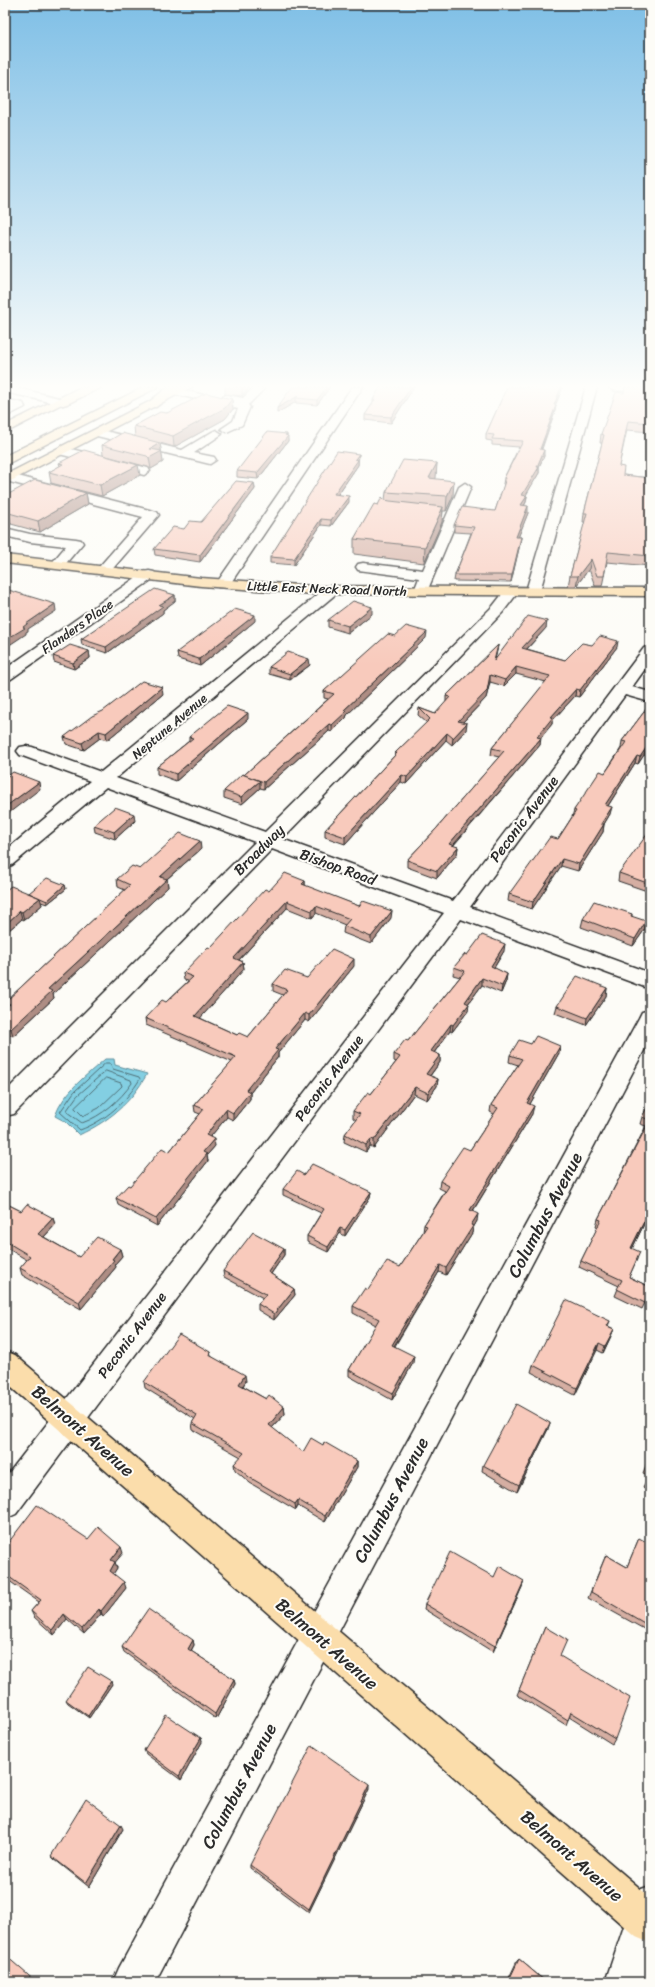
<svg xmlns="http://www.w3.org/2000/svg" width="655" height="1987" font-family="Sriracha,sans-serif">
  <rect width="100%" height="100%" fill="#fdfcf7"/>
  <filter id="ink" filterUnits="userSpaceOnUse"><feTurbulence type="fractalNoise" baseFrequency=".025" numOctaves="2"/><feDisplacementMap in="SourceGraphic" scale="8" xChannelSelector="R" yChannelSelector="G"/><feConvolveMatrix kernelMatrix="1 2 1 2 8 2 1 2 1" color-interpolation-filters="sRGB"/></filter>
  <g filter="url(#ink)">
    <!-- water -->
    <path fill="#83cfe2" stroke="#608d99" d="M 105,1059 L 114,1059 L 115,1065 L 147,1074 C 131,1103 109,1121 79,1135 L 66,1122 L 55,1116 C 64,1091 86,1076 105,1059 Z"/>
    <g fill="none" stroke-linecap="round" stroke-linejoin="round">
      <!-- shore -->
      <g stroke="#4e6d74" stroke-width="1">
        <path d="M 106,1063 L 110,1063 L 113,1069 L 139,1077 L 140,1079 C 126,1102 105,1121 80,1130 L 60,1112 L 74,1092 Z"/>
        <path d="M 106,1071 L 131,1080 L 132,1083 C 120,1100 102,1116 82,1123 L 67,1112 L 67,1110 L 77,1096 Z"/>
        <path d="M 106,1078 L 121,1083 L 122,1086 L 99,1108 L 83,1116 L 75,1108 Z"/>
      </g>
      <defs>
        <g id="minor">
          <path d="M 5,387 L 13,387 L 63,399 L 69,402 L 63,405 L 5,392 Z"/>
          <path d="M 254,387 L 264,389 L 248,405 L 250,407 L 242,425 L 227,432 L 221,429 L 233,421 L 238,409 L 174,394 L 173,392 L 178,389 L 222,399 L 223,396 L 227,395 L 243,398 Z"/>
          <path d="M 352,387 L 363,387 L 228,587 L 218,587 L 216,584 Z"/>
          <path d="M 586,387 L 597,387 L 540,591 L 538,594 L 528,594 L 526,591 Z"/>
          <path d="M 608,387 L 650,387 L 650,393 L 613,390 Z"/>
          <path d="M 5,399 L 23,403 L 25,407 L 5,417 L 5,410 L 11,407 L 5,405 Z"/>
          <path d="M 97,429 L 182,450 L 212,432 L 216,430 L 222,434 L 194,453 L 214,457 L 216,460 L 210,464 L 93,435 L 91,433 Z"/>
          <path d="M 63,447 L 148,468 L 150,471 L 144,475 L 59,454 L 57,451 Z"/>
          <path d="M 10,474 L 157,512 L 159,515 L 109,573 L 99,573 L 97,570 L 99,567 L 143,517 L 6,481 L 5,476 Z"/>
          <path d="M 465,483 L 471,487 L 426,594 L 416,594 L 414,591 L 419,578 L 358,570 L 356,567 L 358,564 L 363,563 L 423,570 L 459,487 Z"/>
          <path d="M 5,528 L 30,534 L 76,539 L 81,540 L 83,543 L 62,568 L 52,568 L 50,565 L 66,546 L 30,542 L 5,536 Z"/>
          <path d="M 149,571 L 154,572 L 156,575 L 154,578 L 11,679 L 5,681 L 5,669 L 144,572 Z"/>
          <path d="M 332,586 L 337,587 L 339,590 L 337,593 L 116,778 L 265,832 L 493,606 L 507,588 L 517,588 L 519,591 L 503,612 L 282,839 L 453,901 L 644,648 L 650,646 L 650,662 L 632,687 L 650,692 L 650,702 L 625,695 L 470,907 L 650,973 L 650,989 L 461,919 L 16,1514 L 5,1519 L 5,1478 L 444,913 L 272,849 L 14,1114 L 5,1116 L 5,1092 L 255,842 L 106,787 L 12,865 L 5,867 L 5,851 L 90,781 L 20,755 L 17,751 L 20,747 L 26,746 L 32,747 L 101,772 L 327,587 Z"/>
          <path d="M 650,1010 L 650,1039 L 155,1982 L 113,1982 L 119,1968 L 639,1018 L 642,1012 Z"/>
          <path d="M 650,1886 L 650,1966 L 645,1982 L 605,1982 L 636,1891 Z"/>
        </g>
        <g id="major">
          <path d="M 81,387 L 91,389 L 5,433 L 5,425 Z"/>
          <path d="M 178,387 L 192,387 L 5,484 L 5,475 Z"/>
          <path d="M 5,555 L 201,578 L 314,586 L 650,588 L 650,596 L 314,594 L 201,586 L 5,563 Z"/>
          <path d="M 5,1351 L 15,1355 L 650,1897 L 650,1943 L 636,1937 L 5,1382 Z"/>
        </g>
        <g id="highway">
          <path d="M 87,387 L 102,387 L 67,404 L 63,405 L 57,402 L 59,400 Z"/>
          <path d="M 144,387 L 158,387 L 5,465 L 5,456 Z"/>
          <path d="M 168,387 L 181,387 L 156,407 L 148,407 L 146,405 L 148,403 Z"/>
        </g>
      </defs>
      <!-- minor casing -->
      <use href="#minor" stroke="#2b2b2b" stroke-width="3"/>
      <!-- major casing -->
      <use href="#major" stroke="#2b2b2b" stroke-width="3"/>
      <!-- highway casing -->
      <use href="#highway" stroke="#2b2b2b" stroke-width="3"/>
      <!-- minor -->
      <use href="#minor" fill="#fdfcf7" fill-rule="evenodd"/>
      <!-- major -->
      <use href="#major" fill="#fbddab" fill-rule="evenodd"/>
      <!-- highway -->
      <use href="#highway" fill="#fbddab" fill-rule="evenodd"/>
    </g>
    <!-- wall -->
    <g fill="#d5aea2" stroke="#2b2b2b">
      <path d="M 225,387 L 250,387 L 242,396 L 225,394 Z"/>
      <path d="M 292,387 L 330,387 L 317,405 L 296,403 L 296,402 L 277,413 Z"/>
      <path d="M 380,387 L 414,387 L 391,423 L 365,420 L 365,415 L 373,404 L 373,400 Z"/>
      <path d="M 507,387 L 563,387 L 555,405 L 555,411 L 542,449 L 544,456 L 539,467 L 539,473 L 525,495 L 527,496 L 526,502 L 524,506 L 528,513 L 518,537 L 521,537 L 520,544 L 511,582 L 454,581 L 455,575 L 471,533 L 454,532 L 454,525 L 495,511 L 504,485 L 503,484 L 504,478 L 519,447 L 492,445 L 492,441 L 486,440 L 486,434 Z"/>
      <path d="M 650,387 L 650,432 L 627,430 L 619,466 L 623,475 L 650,478 L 650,566 L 607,562 L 602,586 L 595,586 L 589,569 L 576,586 L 568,586 L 570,576 L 585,522 L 583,522 L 584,513 L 602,443 L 600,443 L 601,434 L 624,393 Z"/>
      <path d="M 232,399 L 233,409 L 225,419 L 174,447 L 160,443 L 163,462 L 151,469 L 148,467 L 103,455 L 102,445 L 135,437 L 134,426 L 167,413 Z"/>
      <path d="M 287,436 L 288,441 L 258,479 L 237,477 L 237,471 Z"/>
      <path d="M 359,454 L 358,465 L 338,494 L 349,502 L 331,526 L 321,525 L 294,565 L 270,563 L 270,557 Z"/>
      <path d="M 59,463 L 140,475 L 102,496 L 51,483 L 49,472 L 60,466 Z"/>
      <path d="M 437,463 L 435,479 L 453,496 L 446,511 L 443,511 L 442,522 L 424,563 L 354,554 L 354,539 L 378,505 L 385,500 L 386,492 Z"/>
      <path d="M 254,483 L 255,489 L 200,562 L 155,555 L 154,549 L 184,529 L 201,522 Z"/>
      <path d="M 86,493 L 88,504 L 40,532 L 11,524 L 5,527 L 5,496 Z"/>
      <path d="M 175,595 L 175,601 L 163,610 L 163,613 L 107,653 L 82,645 L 81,639 Z"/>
      <path d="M 372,614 L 348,633 L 328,627 L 328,620 Z"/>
      <path d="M 255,621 L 200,666 L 178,659 L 177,652 Z"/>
      <path d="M 547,621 L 546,628 L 527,649 L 565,660 L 592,645 L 617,647 L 579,697 L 575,696 L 552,721 L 552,724 L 540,738 L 540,745 L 453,846 L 458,847 L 457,854 L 437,878 L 407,867 L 407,860 L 437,828 L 499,757 L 491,755 L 492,748 L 546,682 L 516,674 L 504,686 L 490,682 L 486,698 L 463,722 L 466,730 L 452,745 L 446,740 L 406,784 L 401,782 L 345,844 L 325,837 L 325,830 L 395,755 L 395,753 L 427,723 L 418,715 L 419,708 L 435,714 L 446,703 L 446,696 L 498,645 L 495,659 Z"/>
      <path d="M 395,636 L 426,638 L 347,715 L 346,718 L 332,732 L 329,731 L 264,789 L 260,788 L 242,804 L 224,798 L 224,791 L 244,775 L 328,699 L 324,698 L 324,691 Z"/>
      <path d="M 89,651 L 90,658 L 74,669 L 54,662 L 53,656 Z"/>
      <path d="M 310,665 L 290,680 L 269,674 L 269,667 Z"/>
      <path d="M 163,694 L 107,740 L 100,738 L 84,750 L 66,744 L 64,737 Z"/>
      <path d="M 647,708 L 650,751 L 647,756 L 644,755 L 638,764 L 635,763 L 608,806 L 610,814 L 604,824 L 603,832 L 578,871 L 561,866 L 532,909 L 508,901 L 509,894 L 558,839 L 572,817 L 574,810 L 605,773 L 621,748 L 622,741 Z"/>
      <path d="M 248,719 L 176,781 L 157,774 L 157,767 L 189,741 L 189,737 Z"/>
      <path d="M 135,821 L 115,839 L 95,832 L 94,825 Z"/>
      <path d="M 650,833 L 650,892 L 618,881 L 619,873 Z"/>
      <path d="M 201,849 L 167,879 L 168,887 L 53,994 L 54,998 L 13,1036 L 5,1032 L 5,1009 L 6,1007 L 5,1002 L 125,890 L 118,887 L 117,879 L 140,869 Z"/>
      <path d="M 305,881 L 305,886 L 391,918 L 371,944 L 343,933 L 344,926 L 345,925 L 316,913 L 312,918 L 287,908 L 239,960 L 243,962 L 244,969 L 200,1018 L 237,1035 L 248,1037 L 283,995 L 273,991 L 273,984 L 307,978 L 354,966 L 309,1022 L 305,1020 L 278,1053 L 278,1057 L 250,1093 L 250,1099 L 233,1120 L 227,1117 L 210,1137 L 215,1146 L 207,1155 L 208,1161 L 157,1226 L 118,1205 L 116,1198 L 169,1152 L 200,1114 L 195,1112 L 194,1105 L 232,1062 L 146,1025 L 145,1018 L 166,1002 L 188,981 L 184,980 L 183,973 L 210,948 L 269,891 Z"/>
      <path d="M 65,885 L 66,889 L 47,904 L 41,902 L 42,905 L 24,920 L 22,919 L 9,930 L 5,929 L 5,891 L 29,893 Z"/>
      <path d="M 632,914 L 632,917 L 645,929 L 633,946 L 581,927 L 583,919 Z"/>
      <path d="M 504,951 L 494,968 L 507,974 L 506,981 L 501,993 L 482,985 L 468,1004 L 468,1011 L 452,1032 L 450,1031 L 434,1053 L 440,1055 L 440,1062 L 430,1076 L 438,1079 L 437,1086 L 427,1100 L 414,1094 L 374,1148 L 370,1146 L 366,1152 L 344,1142 L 345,1134 L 356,1120 L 353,1118 L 353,1111 L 371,1094 L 396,1062 L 394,1061 L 394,1054 L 408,1041 L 460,977 L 453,975 L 454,967 L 467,955 Z"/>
      <path d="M 607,988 L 606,996 L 586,1025 L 555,1013 L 557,1006 Z"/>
      <path d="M 531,1044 L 559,1053 L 530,1104 L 532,1114 L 473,1211 L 477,1221 L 473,1228 L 472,1233 L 446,1275 L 439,1272 L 395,1346 L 413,1363 L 392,1400 L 349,1376 L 349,1370 L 376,1325 L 353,1313 L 353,1306 L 400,1267 L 423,1232 L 424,1225 L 445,1191 L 439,1188 L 440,1181 L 470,1150 L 494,1114 L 490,1112 L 491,1105 L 518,1065 L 509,1062 L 510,1055 Z"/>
      <path d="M 650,1102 L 650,1214 L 649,1214 L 632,1249 L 637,1259 L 629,1277 L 650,1287 L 650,1292 L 642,1309 L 615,1296 L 619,1286 L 579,1267 L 581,1261 L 598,1227 L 596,1226 L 598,1219 L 646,1126 L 640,1124 L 642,1117 Z"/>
      <path d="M 304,1175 L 371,1192 L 370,1197 L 345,1236 L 340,1233 L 328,1252 L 307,1242 L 307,1236 L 321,1213 L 283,1195 L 283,1189 Z"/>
      <path d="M 5,1203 L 21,1211 L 53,1218 L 55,1225 L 44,1237 L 79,1257 L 120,1249 L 122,1256 L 115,1264 L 116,1267 L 81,1309 L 22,1275 L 20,1268 L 27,1260 L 5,1247 Z"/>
      <path d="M 284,1249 L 284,1255 L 271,1274 L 294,1289 L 295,1295 L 274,1320 L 258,1310 L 258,1304 L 263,1298 L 224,1277 L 223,1271 Z"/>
      <path d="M 610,1321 L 608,1326 L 614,1329 L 611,1336 L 603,1353 L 597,1350 L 575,1395 L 531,1372 L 533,1365 Z"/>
      <path d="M 210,1352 L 211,1356 L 246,1381 L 243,1386 L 266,1399 L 284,1407 L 285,1414 L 272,1428 L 303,1452 L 323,1445 L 357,1461 L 357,1467 L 325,1522 L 298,1506 L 296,1510 L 250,1483 L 235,1470 L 234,1464 L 241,1457 L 193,1430 L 192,1423 L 195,1419 L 145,1388 L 144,1382 Z"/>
      <path d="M 548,1429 L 517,1492 L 482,1471 L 483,1465 Z"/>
      <path d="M 650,1455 L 650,1500 L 646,1498 L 649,1492 L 643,1488 L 649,1476 L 643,1473 Z"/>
      <path d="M 639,1538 L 646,1624 L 644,1629 L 588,1598 L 606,1555 L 627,1567 Z"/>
      <path d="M 88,1539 L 123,1553 L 115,1562 L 117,1568 L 113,1574 L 126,1588 L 103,1617 L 101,1614 L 84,1634 L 67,1619 L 54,1635 L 34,1617 L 31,1611 L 39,1602 L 5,1578 L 5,1547 Z"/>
      <path d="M 494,1577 L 524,1581 L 522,1587 L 493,1652 L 424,1609 L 425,1604 Z"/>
      <path d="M 545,1627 L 560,1656 L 615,1739 L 612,1744 L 569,1717 L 566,1725 L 517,1695 Z"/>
      <path d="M 193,1640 L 194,1645 L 191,1651 L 234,1679 L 235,1684 L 216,1719 L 124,1652 L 122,1647 Z"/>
      <path d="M 112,1684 L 89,1718 L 68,1703 L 66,1700 Z"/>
      <path d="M 201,1738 L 202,1742 L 181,1780 L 146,1754 L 144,1750 Z"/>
      <path d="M 369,1789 L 309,1912 L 250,1868 L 250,1865 Z"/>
      <path d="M 123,1829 L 89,1887 L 54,1859 L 51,1856 Z"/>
      <path d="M 519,1959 L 546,1982 L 507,1982 L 517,1961 Z"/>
    </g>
    <!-- shaded-wall -->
    <g fill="#ae8d84" stroke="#2b2b2b">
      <path d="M 242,387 L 250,387 L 242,396 Z"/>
      <path d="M 327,387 L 330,387 L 317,405 L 317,400 Z"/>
      <path d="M 411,387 L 414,387 L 391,423 L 391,417 Z"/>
      <path d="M 561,387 L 563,387 L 553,411 L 554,405 Z"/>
      <path d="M 298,396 L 296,398 L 296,402 L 277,413 L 277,408 Z"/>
      <path d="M 232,399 L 233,409 L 225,419 L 174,447 L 173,436 Z"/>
      <path d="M 556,405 L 555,411 L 539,455 L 540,449 Z"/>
      <path d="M 287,434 L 287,437 L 288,436 L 288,441 L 258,479 L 257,473 Z"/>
      <path d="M 160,443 L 163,462 L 151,469 L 149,458 L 150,449 Z"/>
      <path d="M 544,450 L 544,456 L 537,471 L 539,467 L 539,473 L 522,502 L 522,495 L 537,467 Z"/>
      <path d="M 359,454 L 358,465 L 334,500 L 334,494 L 355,459 Z"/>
      <path d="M 437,463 L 436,478 L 429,493 L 429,478 Z"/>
      <path d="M 138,465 L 140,475 L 102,496 L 100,485 Z"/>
      <path d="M 454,481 L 453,496 L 446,511 L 447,496 Z"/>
      <path d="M 254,483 L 255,489 L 200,562 L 200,555 Z"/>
      <path d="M 86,493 L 88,504 L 40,532 L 38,521 Z"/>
      <path d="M 349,496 L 349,502 L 331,526 L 331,520 Z"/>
      <path d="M 527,496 L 526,502 L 521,512 L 521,505 Z"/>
      <path d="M 528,506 L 528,513 L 516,543 L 516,537 Z"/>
      <path d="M 443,507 L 442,522 L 424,563 L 425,547 Z"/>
      <path d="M 9,513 L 11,524 L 5,527 L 5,515 Z"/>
      <path d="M 321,519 L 321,525 L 294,565 L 294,559 Z"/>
      <path d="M 521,537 L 520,544 L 511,582 L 512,575 Z"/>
      <path d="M 591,559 L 589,569 L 576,586 L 578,576 Z"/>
      <path d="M 175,595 L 175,601 L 163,610 L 163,613 L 107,653 L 106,647 L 159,605 Z"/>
      <path d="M 55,604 L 56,611 L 28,629 L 28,631 L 26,632 L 26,634 L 5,648 L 5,640 L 23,627 L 26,624 Z"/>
      <path d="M 372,607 L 372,614 L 348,633 L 348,626 Z"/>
      <path d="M 255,615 L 255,621 L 200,666 L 199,659 Z"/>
      <path d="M 547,621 L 546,628 L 522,654 L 522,648 Z"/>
      <path d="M 427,632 L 426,638 L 347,715 L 346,718 L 332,732 L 332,725 L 344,710 Z"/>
      <path d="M 618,641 L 617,647 L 579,697 L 580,690 Z"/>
      <path d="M 498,645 L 497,651 L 493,668 L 494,661 Z"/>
      <path d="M 89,651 L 90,658 L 74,669 L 73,663 Z"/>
      <path d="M 309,659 L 310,665 L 290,680 L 290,674 Z"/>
      <path d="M 516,667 L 516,674 L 504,686 L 505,680 Z"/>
      <path d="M 490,675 L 490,682 L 486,698 L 458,727 L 458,721 Z"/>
      <path d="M 162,687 L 163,694 L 107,740 L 106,733 Z"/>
      <path d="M 576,689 L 575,696 L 552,721 L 552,724 L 536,744 L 537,737 L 551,717 Z"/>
      <path d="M 248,713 L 248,719 L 176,781 L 176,774 Z"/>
      <path d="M 467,723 L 466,730 L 452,745 L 453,738 Z"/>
      <path d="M 329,724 L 329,731 L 264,789 L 264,782 Z"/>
      <path d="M 99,731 L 100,738 L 84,750 L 82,743 Z"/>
      <path d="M 447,733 L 446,740 L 406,784 L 407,777 Z"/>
      <path d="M 541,738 L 540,745 L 448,851 L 449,844 Z"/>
      <path d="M 650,747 L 650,751 L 647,756 L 649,749 Z"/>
      <path d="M 646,748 L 644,755 L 638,764 L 640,757 Z"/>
      <path d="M 637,756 L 635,763 L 604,812 L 605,805 Z"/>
      <path d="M 402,775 L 401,782 L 345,844 L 345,837 Z"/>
      <path d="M 260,781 L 260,788 L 242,804 L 241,797 Z"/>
      <path d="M 39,782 L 40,789 L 5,816 L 5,807 Z"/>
      <path d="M 612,807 L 610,814 L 600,831 L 601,824 Z"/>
      <path d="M 134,814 L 135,821 L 115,839 L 114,832 Z"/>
      <path d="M 604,824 L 603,832 L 578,871 L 579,864 Z"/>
      <path d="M 200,841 L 201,849 L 161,884 L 160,877 Z"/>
      <path d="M 458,847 L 457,854 L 437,878 L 437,871 Z"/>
      <path d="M 562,859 L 561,866 L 532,909 L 533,902 Z"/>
      <path d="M 167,879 L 168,887 L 53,994 L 54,998 L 13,1036 L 11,1029 L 48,989 Z"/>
      <path d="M 305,881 L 305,888 L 302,884 Z"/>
      <path d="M 65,885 L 66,889 L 47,904 L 47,901 Z"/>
      <path d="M 40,898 L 42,905 L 24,920 L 22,912 Z"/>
      <path d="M 287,901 L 287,908 L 234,965 L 234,958 Z"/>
      <path d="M 316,906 L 316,913 L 312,918 L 312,911 Z"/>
      <path d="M 20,911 L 22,919 L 9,930 L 7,923 Z"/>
      <path d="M 392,911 L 391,918 L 371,944 L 371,937 Z"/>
      <path d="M 646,921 L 645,929 L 633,946 L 635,939 Z"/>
      <path d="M 505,944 L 504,951 L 490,974 L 491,966 Z"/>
      <path d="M 354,959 L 354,966 L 309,1022 L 309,1015 Z"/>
      <path d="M 243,962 L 244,969 L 196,1023 L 195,1016 Z"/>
      <path d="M 507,974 L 506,981 L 501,993 L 502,986 Z"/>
      <path d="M 482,978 L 482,985 L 464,1009 L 465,1002 Z"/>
      <path d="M 607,988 L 606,996 L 586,1025 L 587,1018 Z"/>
      <path d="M 469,1004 L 468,1011 L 452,1032 L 453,1025 Z"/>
      <path d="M 305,1013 L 305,1020 L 278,1053 L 278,1057 L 250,1093 L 250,1099 L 233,1120 L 233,1113 L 246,1090 L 275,1049 Z"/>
      <path d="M 451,1024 L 450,1031 L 430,1058 L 431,1051 Z"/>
      <path d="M 560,1046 L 559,1053 L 526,1111 L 527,1103 Z"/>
      <path d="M 440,1055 L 440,1062 L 426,1081 L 426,1074 Z"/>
      <path d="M 438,1079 L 437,1086 L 427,1100 L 428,1093 Z"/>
      <path d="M 415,1087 L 414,1094 L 374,1148 L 374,1140 Z"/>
      <path d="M 534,1106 L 532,1114 L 469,1217 L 470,1210 Z"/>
      <path d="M 226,1109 L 227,1117 L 206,1142 L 206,1135 Z"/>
      <path d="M 214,1139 L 215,1146 L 207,1155 L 208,1161 L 157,1226 L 156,1219 L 203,1152 Z"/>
      <path d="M 371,1139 L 370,1146 L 366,1152 L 366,1145 Z"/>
      <path d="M 371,1192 L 370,1197 L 345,1236 L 345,1230 Z"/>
      <path d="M 650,1209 L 649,1214 L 629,1255 L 631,1248 Z"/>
      <path d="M 478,1214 L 477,1221 L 473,1228 L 472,1233 L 446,1275 L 446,1268 L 471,1225 Z"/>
      <path d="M 53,1218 L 55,1225 L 40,1241 L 38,1234 Z"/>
      <path d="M 340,1228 L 340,1233 L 328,1252 L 328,1247 Z"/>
      <path d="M 120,1249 L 122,1256 L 115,1264 L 116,1267 L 81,1309 L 79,1302 Z"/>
      <path d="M 284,1249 L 284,1255 L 268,1278 L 268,1272 Z"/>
      <path d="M 440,1265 L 439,1272 L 391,1351 L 392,1345 Z"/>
      <path d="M 294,1289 L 295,1295 L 274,1320 L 274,1314 Z"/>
      <path d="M 614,1329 L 611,1336 L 603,1353 L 605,1346 Z"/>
      <path d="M 599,1343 L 597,1350 L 575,1395 L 577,1388 Z"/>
      <path d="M 414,1356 L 413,1363 L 392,1400 L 393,1393 Z"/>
      <path d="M 245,1375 L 246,1381 L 240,1390 L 239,1384 Z"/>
      <path d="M 284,1407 L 285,1414 L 269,1431 L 269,1425 Z"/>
      <path d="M 550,1423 L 548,1429 L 517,1492 L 519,1485 Z"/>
      <path d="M 357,1461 L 357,1467 L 325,1522 L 325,1516 Z"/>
      <path d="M 298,1500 L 298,1506 L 296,1510 L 295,1504 Z"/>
      <path d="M 121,1547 L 123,1553 L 113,1565 L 111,1560 Z"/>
      <path d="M 115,1562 L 117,1568 L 112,1576 L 110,1571 Z"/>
      <path d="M 524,1581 L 522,1587 L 493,1652 L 495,1646 Z"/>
      <path d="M 124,1582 L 126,1588 L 103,1617 L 101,1611 Z"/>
      <path d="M 99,1609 L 101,1614 L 84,1634 L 82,1629 Z"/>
      <path d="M 64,1614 L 67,1619 L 54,1635 L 52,1630 Z"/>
      <path d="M 193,1640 L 194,1645 L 189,1654 L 188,1649 Z"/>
      <path d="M 6,1677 L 9,1682 L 5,1688 L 5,1679 Z"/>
      <path d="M 234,1679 L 235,1684 L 216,1719 L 215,1714 Z"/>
      <path d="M 111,1681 L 112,1684 L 89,1718 L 88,1716 Z"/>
      <path d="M 201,1738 L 202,1742 L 181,1780 L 179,1776 Z"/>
      <path d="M 369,1785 L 369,1789 L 309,1912 L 309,1909 Z"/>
      <path d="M 121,1825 L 123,1829 L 89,1887 L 86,1883 Z"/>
    </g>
    <!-- building -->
    <g fill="#f8cabc" stroke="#2b2b2b">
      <path d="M 292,387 L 327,387 L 317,400 L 296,398 L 298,396 L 277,408 Z"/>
      <path d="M 380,387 L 411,387 L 391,417 L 365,415 L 375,400 L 373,400 Z"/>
      <path d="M 507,387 L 561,387 L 554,405 L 556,405 L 540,449 L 544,450 L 537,467 L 539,467 L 522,495 L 527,496 L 521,505 L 528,506 L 516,537 L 521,537 L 512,575 L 455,575 L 474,527 L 454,525 L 462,507 L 495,511 L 506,478 L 504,478 L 523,441 L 492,439 L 494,435 L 486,434 Z"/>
      <path d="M 625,387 L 650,387 L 650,423 L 628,421 L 619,466 L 624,467 L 623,475 L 650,478 L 650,556 L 608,552 L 604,576 L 597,576 L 591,559 L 578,576 L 570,576 L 587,513 L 584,513 L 604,435 L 601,434 L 616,392 L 624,393 Z"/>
      <path d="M 206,393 L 232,399 L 225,408 L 173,436 L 134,426 L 160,412 L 167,413 Z"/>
      <path d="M 267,432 L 287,434 L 285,435 L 288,436 L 257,473 L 237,471 Z"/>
      <path d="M 122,433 L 160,443 L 150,449 L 162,451 L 149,458 L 147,456 L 102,445 Z"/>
      <path d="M 84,450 L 138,465 L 100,485 L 49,472 L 63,464 L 59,463 Z"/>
      <path d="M 337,451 L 359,454 L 355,459 L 358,460 L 334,494 L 349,496 L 331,520 L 321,519 L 294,559 L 270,557 Z"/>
      <path d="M 403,460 L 437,463 L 429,478 L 454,481 L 447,496 L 386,492 Z"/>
      <path d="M 35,480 L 86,493 L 38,521 L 9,513 L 5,515 L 5,496 Z"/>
      <path d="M 236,481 L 254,483 L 200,555 L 154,549 L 173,527 L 184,529 L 190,521 L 201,522 Z"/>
      <path d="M 382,497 L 385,500 L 390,501 L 443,507 L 425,547 L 354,539 L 374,504 L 378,505 Z"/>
      <path d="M 5,589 L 55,604 L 26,624 L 27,624 L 23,627 L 25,628 L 5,640 Z"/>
      <path d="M 155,589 L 175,595 L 159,605 L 163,606 L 106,647 L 81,639 Z"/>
      <path d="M 353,601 L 372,607 L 348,626 L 328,620 Z"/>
      <path d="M 235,609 L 255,615 L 199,659 L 177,652 L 216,623 Z"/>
      <path d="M 528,616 L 547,621 L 522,648 L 565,660 L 582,643 L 592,645 L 600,636 L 618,641 L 580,690 L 576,689 L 551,717 L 553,717 L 537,737 L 541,738 L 449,844 L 458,847 L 437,871 L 407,860 L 437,828 L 504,751 L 492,748 L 550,676 L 516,667 L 505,680 L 490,675 L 487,691 L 458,721 L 467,723 L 453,738 L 447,733 L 407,777 L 402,775 L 345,837 L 325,830 L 397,753 L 395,753 L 430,719 L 419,708 L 435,714 L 450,697 L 446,696 L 498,645 L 494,661 Z"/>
      <path d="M 406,626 L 427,632 L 344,710 L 347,711 L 332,725 L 329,724 L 264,782 L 244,775 L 334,694 L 324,691 L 388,634 L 395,636 Z"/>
      <path d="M 70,645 L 89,651 L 73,663 L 53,656 Z"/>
      <path d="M 288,652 L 309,659 L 290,674 L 269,667 Z"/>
      <path d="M 142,681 L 162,687 L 106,733 L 99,731 L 82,743 L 64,737 L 92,716 L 103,711 Z"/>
      <path d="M 227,706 L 248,713 L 176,774 L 157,767 L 193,738 L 189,737 Z"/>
      <path d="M 647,708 L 650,709 L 650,747 L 649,749 L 646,748 L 640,757 L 637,756 L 605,805 L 612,807 L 601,824 L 604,824 L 579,864 L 562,859 L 533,902 L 509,894 L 550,837 L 558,839 L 576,811 L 574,810 L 600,771 L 605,773 L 626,742 L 622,741 Z"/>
      <path d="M 13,772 L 39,782 L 5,807 L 5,778 Z"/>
      <path d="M 242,774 L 260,781 L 241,797 L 224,791 Z"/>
      <path d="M 115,807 L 134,814 L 114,832 L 94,825 Z"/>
      <path d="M 180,833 L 200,841 L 160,877 L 167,879 L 48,989 L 52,991 L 11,1029 L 5,1026 L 5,1009 L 10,1004 L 5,1002 L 130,885 L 117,879 L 132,866 L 140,869 Z"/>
      <path d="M 648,833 L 650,833 L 650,884 L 619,873 Z"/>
      <path d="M 285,873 L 305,881 L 302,884 L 359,906 L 363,901 L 392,911 L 371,937 L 344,926 L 350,919 L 316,906 L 312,911 L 287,901 L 234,958 L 243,962 L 195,1016 L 237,1035 L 239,1033 L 248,1037 L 287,990 L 273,984 L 285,970 L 307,978 L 332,949 L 354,959 L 309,1015 L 305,1013 L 275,1049 L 278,1050 L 246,1090 L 250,1092 L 233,1113 L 226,1109 L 206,1135 L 214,1139 L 203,1152 L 207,1154 L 156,1219 L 116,1198 L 128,1185 L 130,1186 L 162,1148 L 169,1152 L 204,1109 L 194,1105 L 236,1057 L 145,1018 L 162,1000 L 166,1002 L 193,977 L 183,973 L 208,947 L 210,948 L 265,889 L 269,891 Z"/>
      <path d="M 47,878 L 65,885 L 47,901 L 29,893 Z"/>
      <path d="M 11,886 L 40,898 L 22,912 L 20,911 L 7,923 L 5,922 L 5,891 Z"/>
      <path d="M 594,901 L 632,914 L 631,916 L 646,921 L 635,939 L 583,919 Z"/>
      <path d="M 482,935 L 505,944 L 491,966 L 507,974 L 502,986 L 482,978 L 465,1002 L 469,1004 L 453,1025 L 451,1024 L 431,1051 L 440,1055 L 426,1074 L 438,1079 L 428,1093 L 415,1087 L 374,1140 L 371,1139 L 366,1145 L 345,1134 L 360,1114 L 353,1111 L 368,1092 L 371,1094 L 400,1057 L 394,1054 L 405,1040 L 408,1041 L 465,971 L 454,967 L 465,954 L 467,955 Z"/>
      <path d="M 577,976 L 607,988 L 587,1018 L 557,1006 Z"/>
      <path d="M 536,1036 L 560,1046 L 527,1103 L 534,1106 L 470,1210 L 478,1214 L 471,1225 L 473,1226 L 446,1268 L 440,1265 L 392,1345 L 414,1356 L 393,1393 L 349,1370 L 379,1319 L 353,1306 L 365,1288 L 368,1290 L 387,1261 L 400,1267 L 427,1226 L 424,1225 L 449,1186 L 440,1181 L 463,1147 L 470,1150 L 498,1108 L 491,1105 L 522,1059 L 510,1055 L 519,1040 L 531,1044 Z"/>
      <path d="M 650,1102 L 650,1209 L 631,1248 L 640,1252 L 629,1277 L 650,1287 L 650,1291 L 645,1303 L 617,1289 L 622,1280 L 581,1261 L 601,1220 L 598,1219 L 650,1120 L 642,1117 Z"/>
      <path d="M 312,1164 L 371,1192 L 345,1230 L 340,1228 L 328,1247 L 307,1236 L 324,1209 L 283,1189 L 297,1171 L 304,1175 Z"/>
      <path d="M 5,1203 L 21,1211 L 27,1204 L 53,1218 L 38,1234 L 79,1257 L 97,1237 L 120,1249 L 112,1259 L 114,1260 L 79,1302 L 20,1268 L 30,1256 L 5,1241 Z"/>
      <path d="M 253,1232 L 284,1249 L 268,1272 L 294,1289 L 274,1314 L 258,1304 L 266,1294 L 223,1271 Z"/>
      <path d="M 566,1300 L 610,1321 L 607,1326 L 614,1329 L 605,1346 L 599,1343 L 577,1388 L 533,1365 Z"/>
      <path d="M 179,1334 L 210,1352 L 209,1355 L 245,1375 L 239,1384 L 266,1399 L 269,1395 L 284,1407 L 269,1425 L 303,1452 L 311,1438 L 323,1445 L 324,1442 L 357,1461 L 325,1516 L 298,1500 L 295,1504 L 249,1477 L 234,1464 L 244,1453 L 192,1423 L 197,1415 L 144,1382 Z"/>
      <path d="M 516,1404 L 550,1423 L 519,1485 L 483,1465 Z"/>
      <path d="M 650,1456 L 650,1469 L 646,1466 Z"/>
      <path d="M 650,1473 L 650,1485 L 646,1482 Z"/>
      <path d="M 37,1505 L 88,1539 L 98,1527 L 121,1547 L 111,1560 L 115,1562 L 110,1571 L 124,1582 L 101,1611 L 99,1609 L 82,1629 L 64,1614 L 52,1630 L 31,1611 L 41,1600 L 5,1574 L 5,1547 Z"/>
      <path d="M 639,1538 L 650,1544 L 650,1614 L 646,1624 L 591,1592 L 606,1555 L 627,1567 Z"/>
      <path d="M 450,1552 L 494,1577 L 499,1566 L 524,1581 L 495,1646 L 425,1604 Z"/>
      <path d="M 148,1609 L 193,1640 L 188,1649 L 234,1679 L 215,1714 L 122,1647 Z"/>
      <path d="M 545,1627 L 567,1640 L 560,1656 L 630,1698 L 615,1739 L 571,1712 L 568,1720 L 519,1690 Z"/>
      <path d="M 88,1667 L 111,1681 L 88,1716 L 66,1700 Z"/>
      <path d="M 166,1715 L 201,1738 L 179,1776 L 144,1750 Z"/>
      <path d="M 312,1745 L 369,1785 L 309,1909 L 250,1865 Z"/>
      <path d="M 86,1799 L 121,1825 L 86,1883 L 51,1856 Z"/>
      <path d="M 5,1955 L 36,1982 L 5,1982 Z"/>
      <path d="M 519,1959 L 546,1982 L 508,1982 Z"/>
    </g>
  </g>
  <!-- sky -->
  <linearGradient id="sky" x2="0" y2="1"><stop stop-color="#7fbfe6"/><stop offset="0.58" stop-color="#fefefb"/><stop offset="1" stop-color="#fefefb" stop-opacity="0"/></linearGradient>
  <rect width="655" height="666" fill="url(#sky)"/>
  <g text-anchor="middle" stroke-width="4" stroke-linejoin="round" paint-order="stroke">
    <!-- far-street labels -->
    <g font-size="13" fill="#2b2b2b" stroke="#fdfcf7">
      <text transform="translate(327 588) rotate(2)" y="5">Little East Neck Road North</text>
      <text transform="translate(77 626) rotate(-35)" y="5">Flanders Place</text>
      <text transform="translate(169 726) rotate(-40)" y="5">Neptune Avenue</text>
    </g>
    <!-- street labels -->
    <g font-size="15" fill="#2b2b2b" stroke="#fdfcf7">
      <text transform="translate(524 819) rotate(-53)" y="5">Peconic Avenue</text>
      <text transform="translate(259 850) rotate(-45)" y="5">Broadway</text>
      <text transform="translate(338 867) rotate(20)" y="5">Bishop Road</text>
      <text transform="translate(329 1078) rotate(-53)" y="5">Peconic Avenue</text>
      <text transform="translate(132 1335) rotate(-53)" y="5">Peconic Avenue</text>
    </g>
    <!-- near-street labels -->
    <g font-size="18" fill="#2b2b2b" stroke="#fdfcf7">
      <text transform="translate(545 1215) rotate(-62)" y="6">Columbus Avenue</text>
      <text transform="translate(83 1431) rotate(41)" y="6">Belmont Avenue</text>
      <text transform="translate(391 1500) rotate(-62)" y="6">Columbus Avenue</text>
      <text transform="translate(327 1644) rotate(41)" y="6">Belmont Avenue</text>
      <text transform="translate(239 1786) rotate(-62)" y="6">Columbus Avenue</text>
      <text transform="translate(572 1856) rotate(41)" y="6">Belmont Avenue</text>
    </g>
  </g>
  <!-- margin -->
  <rect width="655" height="1987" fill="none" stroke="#fdfcf7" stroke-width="20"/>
  <rect x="10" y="10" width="635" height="1967" fill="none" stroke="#2b2b2b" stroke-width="1.5" filter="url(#ink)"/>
</svg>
